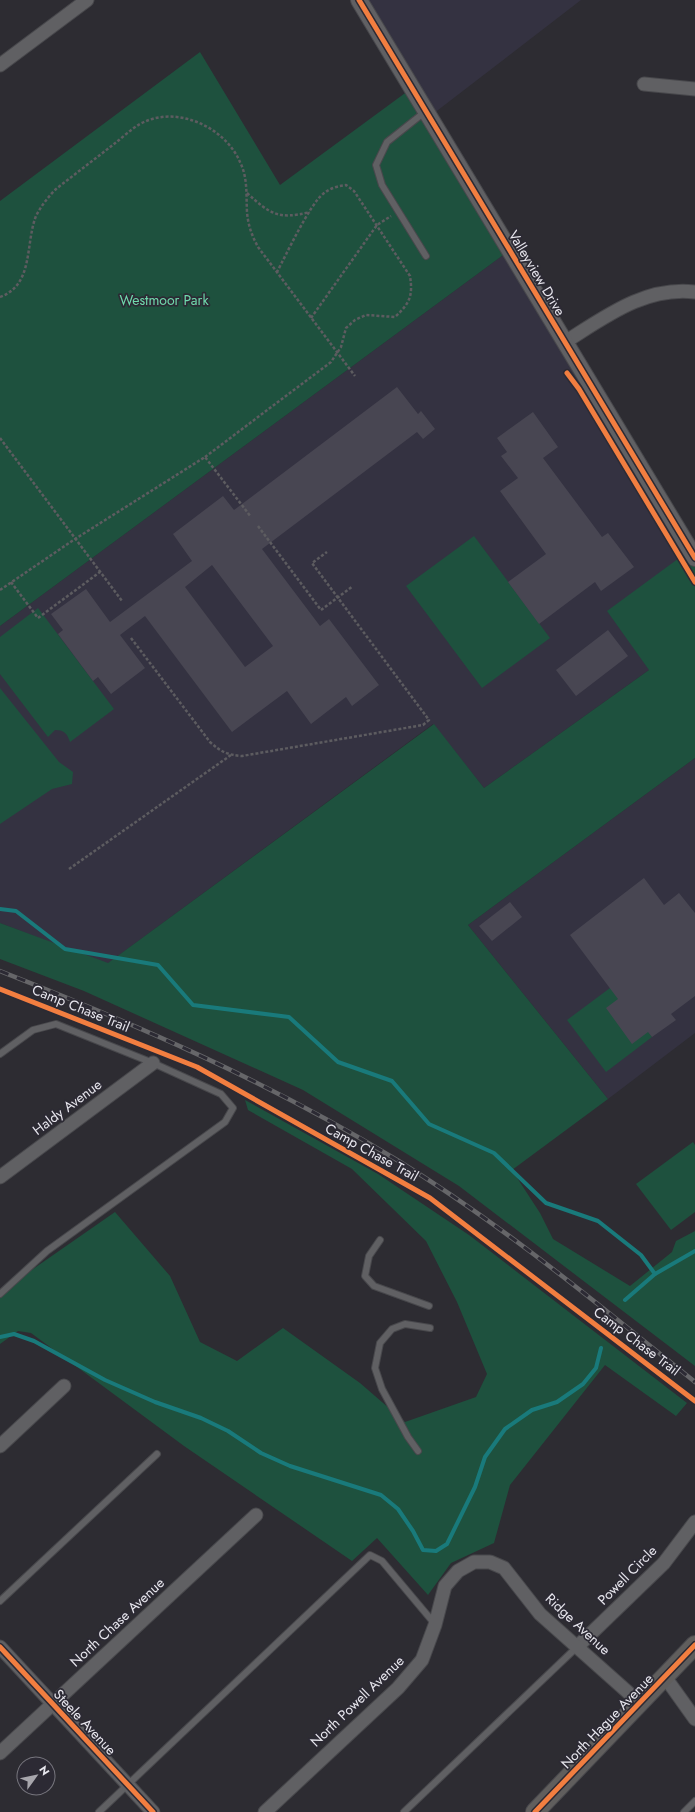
<svg xmlns="http://www.w3.org/2000/svg" width="695" height="1812" font-family="Jost,sans-serif">
  <rect width="100%" height="100%" fill="#2d2c32"/>
  <!-- built -->
  <g fill="#343241">
    <path d="M 359,0 L 581,0 L 429,117 Z"/>
    <path d="M 510,250 L 690,550 L 649,670 L 484,788 L 433,724 L 107,964 L 0,923 L 0,626 Z"/>
    <path d="M 695,758 L 695,1033 L 608,1099 L 468,925 Z"/>
  </g>
  <!-- green -->
  <g fill="#1e513e">
    <path d="M 200,52 L 280,185 L 412,88 L 510,250 L 0,626 L 0,201 Z"/>
    <path d="M 474,536 L 550,638 L 482,688 L 406,586 Z"/>
    <path d="M 690,550 L 695,558 L 695,758 L 468,925 L 608,1099 L 512,1170 L 540,1213 L 553,1239 L 630,1286 L 672,1252 L 676,1241 L 695,1231 L 695,1366 L 459,1186 L 303,1090 L 84,991 L 0,959 L 0,923 L 108,963 L 434,724 L 484,788 L 649,670 L 607,611 Z"/>
    <path d="M 38,608 L 114,709 L 70,742 C 67,733 64,730 55,730 L 48,737 L 0,674 L 0,637 Z"/>
    <path d="M 0,688 L 59,762 L 73,772 L 72,784 L 52,789 L 0,824 Z"/>
    <path d="M 615,987 L 652,1037 L 606,1072 L 567,1020 L 610,988 Z"/>
    <path d="M 245,1100 L 378,1174 L 469,1235 L 687,1403 L 676,1416 L 605,1365 L 510,1485 L 494,1543 L 451,1563 L 428,1595 L 377,1538 L 352,1561 L 184,1446 L 31,1333 L 18,1331 L 0,1344 L 0,1292 L 115,1212 L 170,1276 L 200,1342 L 237,1361 L 283,1328 L 360,1383 L 405,1422 L 476,1397 L 487,1374 L 457,1302 L 426,1241 L 352,1169 L 248,1110 Z"/>
    <path d="M 693,1142 L 695,1145 L 695,1212 L 671,1230 L 636,1184 Z"/>
  </g>
  <g fill="none" stroke-linecap="round" stroke-linejoin="round">
    <!-- stream -->
    <g stroke="#197a7b" stroke-width="4">
      <path d="M 0,909 L 16,911 L 65,949 L 158,965 L 193,1005 L 289,1017 L 338,1062 L 392,1081 L 429,1124 L 494,1153 L 546,1203 L 598,1221 L 641,1255 L 655,1274"/>
      <path d="M 625,1300 L 655,1274 L 695,1251"/>
      <path d="M 0,1337 L 14,1334 L 34,1341 L 105,1380 L 155,1402 L 201,1418 L 228,1431 L 261,1453 L 290,1466 L 381,1495 L 398,1509 L 413,1531 L 423,1550 L 436,1551 L 447,1544 L 475,1487 L 485,1457 L 505,1429 L 532,1410 L 557,1402 L 583,1384 L 596,1368 L 601,1348"/>
    </g>
  </g>
  <!-- building -->
  <g fill="#484652" fill-rule="evenodd">
    <path d="M 397,387 L 418,414 L 421,411 L 435,429 L 423,439 L 417,432 L 262,549 L 320,626 L 329,619 L 379,685 L 352,706 L 346,697 L 311,724 L 287,691 L 232,732 L 145,616 L 120,635 L 145,668 L 111,694 L 98,677 L 93,681 L 58,634 L 63,630 L 51,614 L 86,589 L 110,622 L 192,561 L 173,534 L 223,496 L 234,510 ZM 212,565 L 273,646 L 245,667 L 185,587 Z"/>
    <path d="M 533,412 L 558,447 L 543,458 L 602,537 L 608,533 L 634,567 L 601,591 L 595,582 L 539,624 L 508,582 L 546,554 L 500,491 L 518,478 L 501,456 L 507,452 L 497,438 Z"/>
    <path d="M 608,630 L 628,656 L 576,696 L 556,670 Z"/>
    <path d="M 644,878 L 664,905 L 679,893 L 695,913 L 695,996 L 671,1014 L 676,1020 L 652,1037 L 648,1032 L 632,1044 L 606,1008 L 618,999 L 570,935 Z"/>
    <path d="M 510,902 L 522,917 L 492,941 L 479,926 Z"/>
  </g>
  <g fill="none" stroke-linecap="round" stroke-linejoin="round">
    <defs>
      <g id="service">
        <path d="M 426,111 L 387,142 L 376,165 L 382,185 L 426,256"/>
        <path d="M 0,1054 L 33,1030 L 56,1024 L 153,1063 L 221,1094 L 233,1108 L 225,1122 L 47,1251 L 0,1294"/>
        <path d="M 380,1240 L 369,1256 L 365,1276 L 374,1286 L 429,1306"/>
        <path d="M 418,1451 L 408,1437 L 382,1389 L 375,1368 L 380,1343 L 392,1329 L 405,1324 L 430,1328"/>
        <path d="M 0,1601 L 157,1454"/>
        <path d="M 99,1812 L 370,1555 L 382,1561 L 434,1623"/>
        <path d="M 404,1812 L 577,1647"/>
        <path d="M 684,1812 L 695,1801"/>
      </g>
      <g id="minor">
        <path d="M 0,65 L 87,0"/>
        <path d="M 644,84 L 695,89"/>
        <path d="M 565,342 C 605,317 645,286 695,292"/>
        <path d="M 0,1177 L 153,1063"/>
        <path d="M 0,1446 L 64,1386"/>
        <path d="M 0,1647 L 153,1812"/>
        <path d="M 577,1647 L 664,1563 L 695,1522"/>
        <path d="M 665,1677 L 695,1719"/>
        <path d="M 0,1753 L 256,1515"/>
        <path d="M 265,1812 L 398,1688 L 422,1660 L 435,1625 L 445,1586 L 458,1571 L 474,1562 L 490,1562 L 504,1568 L 540,1614 L 640,1703"/>
      </g>
      <path id="tertiary" d="M 359,0 L 695,558"/>
      <path id="secondary" d="M 535,1812 L 695,1645"/>
    </defs>
    <!-- service casing -->
    <use href="#service" stroke="#48484c" stroke-width="8"/>
    <!-- minor casing -->
    <use href="#minor" stroke="#48484c" stroke-width="15"/>
    <!-- tertiary casing -->
    <use href="#tertiary" stroke="#48484c" stroke-width="18"/>
    <!-- secondary casing -->
    <use href="#secondary" stroke="#48484c" stroke-width="20"/>
    <!-- path -->
    <g stroke="#5d5c60" stroke-width="2.5" stroke-dasharray="3 2" stroke-linecap="butt">
      <path d="M 247,193 C 270,214 278,220 310,212"/>
      <path d="M 0,297 C 34,285 25,244 36,216 C 41,206 48,197 56,189 C 75,174 95,159 114,144 C 122,138 131,129 140,124 C 176,104 225,127 240,162 C 248,178 246,195 247,212 C 248,225 252,236 258,247 L 355,376"/>
      <path d="M 311,318 L 377,225 L 391,216"/>
      <path d="M 0,438 L 122,601"/>
      <path d="M 205,457 L 331,362 L 341,347 L 346,328 L 355,320 L 366,315 L 395,317 C 410,303 413,296 410,276 L 354,191 L 346,185 C 338,186 330,188 323,194 C 310,204 286,255 277,272"/>
      <path d="M 258,526 L 321,610 L 353,586"/>
      <path d="M 11,582 L 38,618 L 100,572"/>
      <path d="M 0,590 L 75,539 L 205,457 L 251,517"/>
      <path d="M 131,638 L 210,742 C 221,752 228,755 242,756 L 423,725 L 429,720 L 312,563 L 327,552"/>
      <path d="M 69,869 L 231,755"/>
    </g>
    <!-- service -->
    <use href="#service" stroke="#606063" stroke-width="6"/>
    <!-- minor -->
    <use href="#minor" stroke="#606063" stroke-width="13"/>
    <!-- tertiary -->
    <use href="#tertiary" stroke="#606063" stroke-width="16"/>
    <!-- secondary -->
    <use href="#secondary" stroke="#605e5d" stroke-width="18"/>
    <defs>
      <path id="rail" d="M 0,971 C 138,1025 271,1083 397,1160 C 503,1225 599,1305 695,1382"/>
    </defs>
    <!-- rail casing -->
    <use href="#rail" stroke="#666669" stroke-width="4.5"/>
    <!-- rail -->
    <use href="#rail" stroke="#2c2a34" stroke-width="3" stroke-dasharray="9" stroke-linecap="butt"/>
    <defs>
      <g id="cycleway">
        <path d="M 359,0 L 695,558"/>
        <path d="M 567,373 L 579,389 L 695,582"/>
        <path d="M 0,989 L 197,1067 L 430,1198 L 695,1401"/>
        <path d="M 0,1647 L 153,1812"/>
        <path d="M 535,1812 L 695,1645"/>
      </g>
    </defs>
    <!-- cycleway casing -->
    <use href="#cycleway" stroke="#2c2a34" stroke-width="8"/>
    <!-- cycleway -->
    <use href="#cycleway" stroke="#f27e40" stroke-width="5"/>
  </g>
  <g text-anchor="middle" stroke-width="3.5" stroke-linejoin="round" paint-order="stroke">
    <!-- street labels -->
    <g font-size="14" fill="#e8e7ee" stroke="#2c2a34">
      <text transform="translate(537 273) rotate(59)" y="5">Valleyview Drive</text>
      <text transform="translate(81 1008) rotate(22)" y="5">Camp Chase Trail</text>
      <text transform="translate(67 1107) rotate(-37)" y="5">Haldy Avenue</text>
      <text transform="translate(372 1152) rotate(29)" y="5">Camp Chase Trail</text>
      <text transform="translate(637 1341) rotate(37)" y="5">Camp Chase Trail</text>
      <text transform="translate(627 1575) rotate(-45)" y="5">Powell Circle</text>
      <text transform="translate(117 1622) rotate(-43)" y="5">North Chase Avenue</text>
      <text transform="translate(578 1624) rotate(43)" y="5">Ridge Avenue</text>
      <text transform="translate(357 1701) rotate(-44)" y="5">North Powell Avenue</text>
      <text transform="translate(607 1721) rotate(-46)" y="5">North Hague Avenue</text>
      <text transform="translate(85 1722) rotate(47)" y="5">Steele Avenue</text>
    </g>
    <!-- park labels -->
    <g font-size="14" fill="#70daad" stroke="#2c2a34">
      <text x="164" y="305">Westmoor Park</text>
    </g>
  </g>
  <!-- north arrow -->
  <g transform="translate(36 1776) rotate(57)"><circle r="19" fill="#2c2a34" stroke="#77767e"/>
  <path d="M0-3L7 15L0 10L-7 15Z" fill="#a7a6ac"/>
  <text y="-6" font-size="11" font-weight="bold" text-anchor="middle" fill="#e8e7ee">N</text>
  </g>
</svg>
